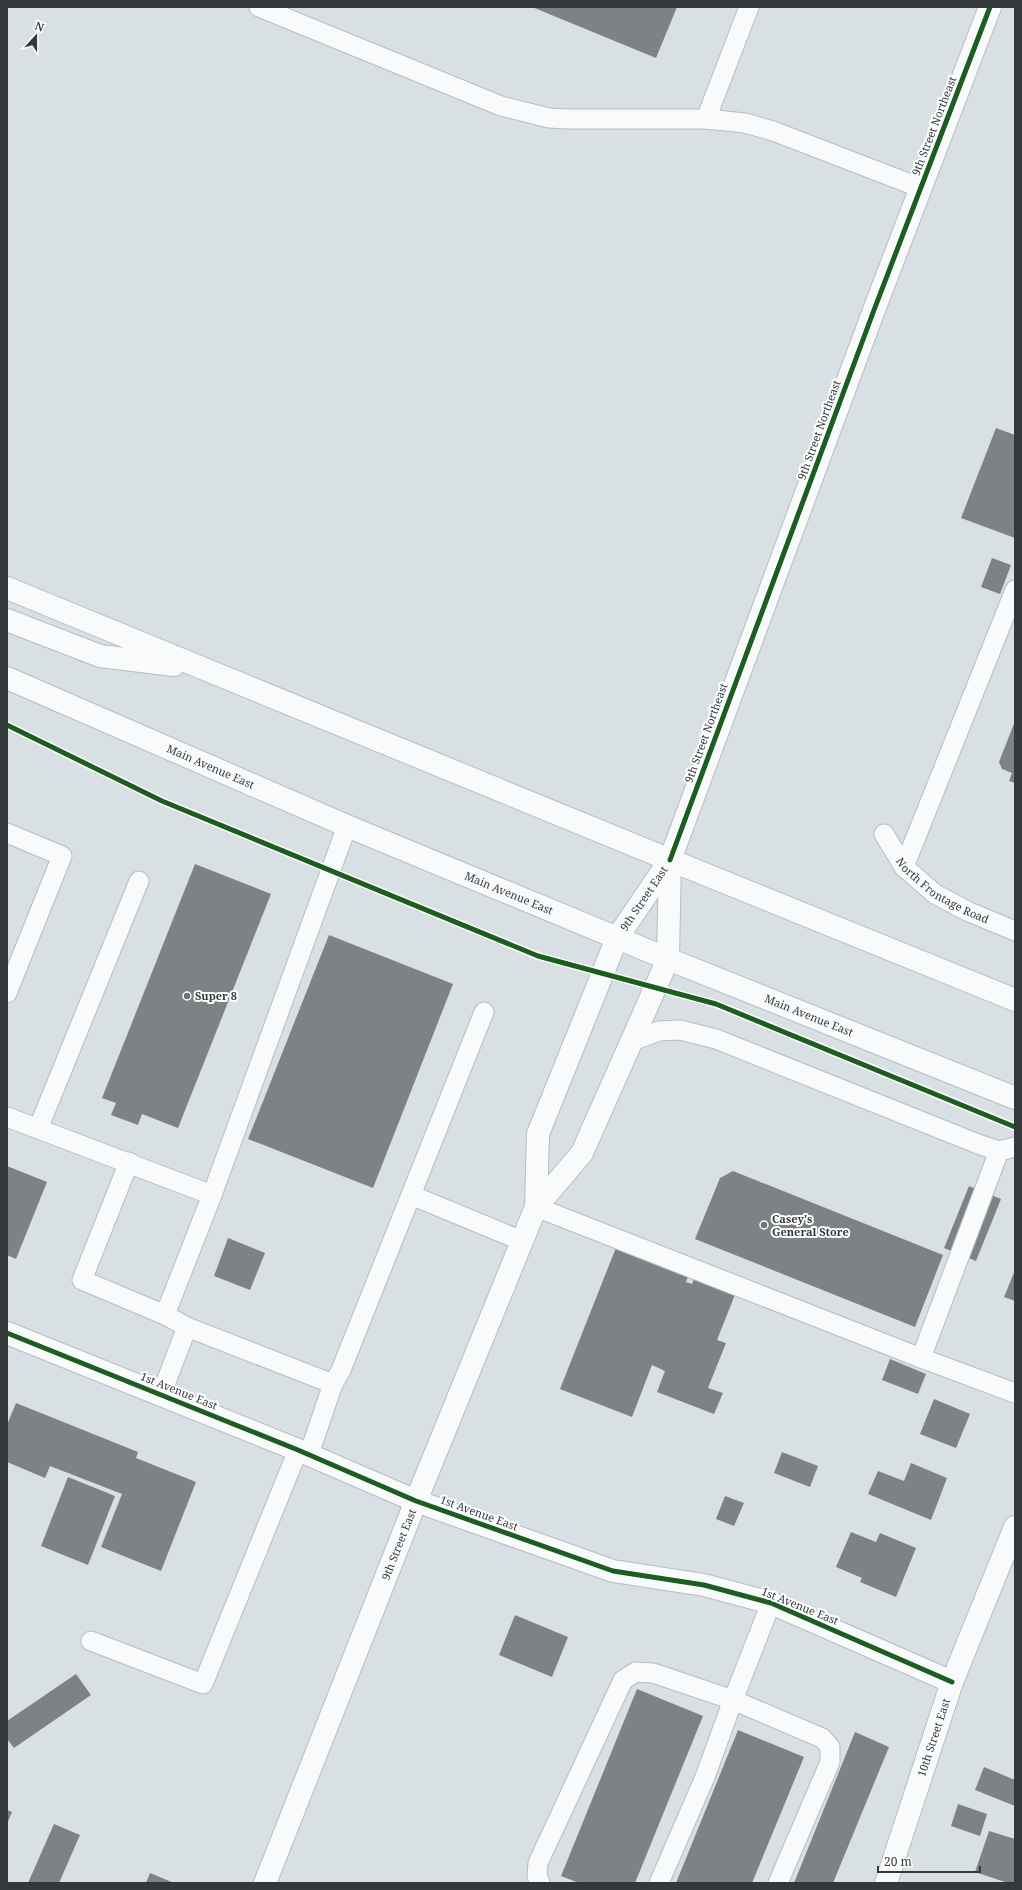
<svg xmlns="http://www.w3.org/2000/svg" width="1022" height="1890" font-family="'Noto Serif',serif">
  <rect width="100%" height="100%" fill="#d8e0e3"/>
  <!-- building -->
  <g fill="#7d8385">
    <path d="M 532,7 L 677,7 L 656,58 Z"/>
    <path d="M 996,428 L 1015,435 L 1015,538 L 961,518 Z"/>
    <path d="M 992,558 L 1011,565 L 1000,594 L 981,587 Z"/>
    <path d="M 1015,721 L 1015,783 L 1009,781 L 1012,773 L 1002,769 L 999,762 Z"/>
    <path d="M 195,864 L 271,894 L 178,1128 L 142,1114 L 138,1125 L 111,1115 L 116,1103 L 102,1098 Z"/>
    <path d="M 329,935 L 453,984 L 373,1188 L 248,1139 Z"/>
    <path d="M 7,1166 L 47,1182 L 16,1259 L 7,1255 Z"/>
    <path d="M 733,1171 L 943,1255 L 915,1327 L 695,1239 L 720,1178 Z"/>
    <path d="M 969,1186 L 1001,1199 L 976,1261 L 944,1248 Z"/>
    <path d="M 228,1238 L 265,1253 L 250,1290 L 214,1276 Z"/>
    <path d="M 619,1240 L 691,1269 L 686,1282 L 692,1284 L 695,1276 L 736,1292 L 717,1340 L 726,1343 L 708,1388 L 723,1393 L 714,1414 L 657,1392 L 665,1371 L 652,1365 L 632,1417 L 560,1389 Z"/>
    <path d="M 1015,1270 L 1015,1301 L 1004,1297 Z"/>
    <path d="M 890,1359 L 926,1374 L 918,1394 L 882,1380 Z"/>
    <path d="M 934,1399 L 970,1414 L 956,1448 L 920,1434 Z"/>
    <path d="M 16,1403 L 138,1452 L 136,1458 L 196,1482 L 161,1571 L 101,1547 L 122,1494 L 50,1466 L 45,1478 L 7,1462 L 7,1425 Z"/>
    <path d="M 782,1452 L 818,1466 L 810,1487 L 774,1473 Z"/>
    <path d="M 911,1463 L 947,1478 L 931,1520 L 868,1494 L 878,1471 L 904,1481 Z"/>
    <path d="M 68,1477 L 115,1496 L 88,1565 L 41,1546 Z"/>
    <path d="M 725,1496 L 744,1503 L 734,1526 L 716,1519 Z"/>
    <path d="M 851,1532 L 876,1542 L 880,1533 L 916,1548 L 896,1597 L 860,1582 L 862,1578 L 836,1567 Z"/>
    <path d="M 515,1615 L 568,1637 L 552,1677 L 499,1655 Z"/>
    <path d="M 76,1674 L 91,1695 L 14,1748 L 7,1739 L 7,1721 Z"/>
    <path d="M 637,1689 L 703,1716 L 635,1883 L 579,1883 L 561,1876 Z"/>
    <path d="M 738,1730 L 804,1757 L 752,1883 L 676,1883 Z"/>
    <path d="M 855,1732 L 889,1747 L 833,1883 L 794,1883 Z"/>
    <path d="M 984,1767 L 1015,1780 L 1015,1806 L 975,1790 Z"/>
    <path d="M 958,1804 L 987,1814 L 980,1836 L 951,1826 Z"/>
    <path d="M 7,1810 L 12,1812 L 7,1824 Z"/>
    <path d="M 54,1824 L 80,1835 L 59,1883 L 28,1883 Z"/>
    <path d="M 989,1831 L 1015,1839 L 1015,1883 L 1008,1883 L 975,1872 Z"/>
    <path d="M 150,1873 L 174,1883 L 146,1883 Z"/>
  </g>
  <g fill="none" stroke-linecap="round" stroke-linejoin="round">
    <defs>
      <g id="service">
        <path d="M 259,7 L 501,106 L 549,118 L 568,119 L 706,119 L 745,123 L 773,131 L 921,188"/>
        <path d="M 706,119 L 749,7"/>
        <path d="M 7,833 L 62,856 L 7,993"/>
        <path id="s1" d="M 884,834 L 904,867 L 935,894 L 967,911 L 1015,931"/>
        <path d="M 904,867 L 1015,590"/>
        <path d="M 632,1041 L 659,1031 L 680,1030 L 716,1039 L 978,1144 L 999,1151 L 1015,1147"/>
        <path d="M 7,1117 L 212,1195"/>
        <path d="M 38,1129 L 139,881"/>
        <path d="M 129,1162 L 82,1280 L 165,1315 L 187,1327 L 333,1384 L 341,1370 L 484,1012"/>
        <path d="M 411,1195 L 522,1241"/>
        <path d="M 536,1207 L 921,1358 L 1015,1393"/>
        <path d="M 165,1315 L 212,1195 L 347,826"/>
        <path d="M 921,1358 L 999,1151"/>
        <path d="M 161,1395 L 187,1327"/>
        <path d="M 309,1454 L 333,1384"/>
        <path d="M 91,1641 L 203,1684 L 298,1450"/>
        <path d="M 540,1883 L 537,1876 L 538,1863 L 623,1680 L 636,1672 L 653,1673 L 733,1700 L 822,1738 L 830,1747 L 830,1762 L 778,1883"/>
        <path d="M 659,1883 L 705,1777 L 733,1700 L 771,1603"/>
      </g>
      <g id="minor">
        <path d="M 7,1333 L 298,1450 L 416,1501 L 613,1571 L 704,1585 L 771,1603 L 952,1682"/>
        <path id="s2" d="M 886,1883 L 952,1682 L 1015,1527"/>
      </g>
      <path id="tertiary" d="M 670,860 L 874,310 L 990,7"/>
      <g id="secondary">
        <path id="s3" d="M 536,1207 L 538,1134 L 617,938 L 670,860"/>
        <path id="s4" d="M 265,1883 L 416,1501 L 536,1207 L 582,1153 L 668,959 L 670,860"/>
      </g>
      <g id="primary">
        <path d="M 7,588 L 670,860 L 1015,1000"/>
        <path d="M 7,620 L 100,656 L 174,665"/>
        <path id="s5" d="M 7,678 L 347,826 L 668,959 L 1015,1098"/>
      </g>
    </defs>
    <!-- service casing -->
    <use href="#service" stroke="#b7bdc0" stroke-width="21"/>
    <!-- minor casing -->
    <use href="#minor" stroke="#b7bdc0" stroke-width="24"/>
    <!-- tertiary casing -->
    <use href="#tertiary" stroke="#b7bdc0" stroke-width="24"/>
    <!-- secondary casing -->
    <use href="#secondary" stroke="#b7bdc0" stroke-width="24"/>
    <!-- primary casing -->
    <use href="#primary" stroke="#b7bdc0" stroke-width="24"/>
    <!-- service -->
    <use href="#service" stroke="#f9fafb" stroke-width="19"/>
    <!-- minor -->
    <use href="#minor" stroke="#f9fafb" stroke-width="22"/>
    <!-- tertiary -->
    <use href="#tertiary" stroke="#f9fafb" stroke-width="22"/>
    <!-- secondary -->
    <use href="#secondary" stroke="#f9fafb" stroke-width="22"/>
    <!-- primary -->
    <use href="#primary" stroke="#f9fafb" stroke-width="22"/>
    <defs>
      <g id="cycleway">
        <path d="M 7,725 L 162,801 L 538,956 L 716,1004 L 1015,1127"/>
        <path d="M 670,860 L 874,310 L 990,7"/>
        <path d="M 7,1333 L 298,1450 L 416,1501 L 613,1571 L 704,1585 L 771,1603 L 952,1682"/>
      </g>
    </defs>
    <!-- cycleway casing -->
    <use href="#cycleway" stroke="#fff" stroke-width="8"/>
    <!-- cycleway -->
    <use href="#cycleway" stroke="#1b5e20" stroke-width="5"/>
  </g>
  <!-- markers -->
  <g fill="#6d7376" stroke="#fff" stroke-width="1.5">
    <circle cx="187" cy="996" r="4"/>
    <circle cx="764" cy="1225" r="4"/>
  </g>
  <g text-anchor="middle" stroke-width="4" stroke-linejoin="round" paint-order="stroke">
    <!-- street labels -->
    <g font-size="11" fill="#33393b" stroke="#fff">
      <text transform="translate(934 126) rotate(-69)" y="4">9th Street Northeast</text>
      <text transform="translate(819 430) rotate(-70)" y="4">9th Street Northeast</text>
      <text transform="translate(706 733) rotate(-70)" y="4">9th Street Northeast</text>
      <text dy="4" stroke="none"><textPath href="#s5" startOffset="222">Main Avenue East</textPath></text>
      <text dy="4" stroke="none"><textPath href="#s1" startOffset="84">North Frontage Road</textPath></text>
      <text dy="4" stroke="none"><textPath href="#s5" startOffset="546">Main Avenue East</textPath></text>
      <text dy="4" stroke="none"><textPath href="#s3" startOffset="332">9th Street East</textPath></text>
      <text dy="4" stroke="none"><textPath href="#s5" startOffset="870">Main Avenue East</textPath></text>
      <text transform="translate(179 1391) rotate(22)" y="4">1st Avenue East</text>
      <text transform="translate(479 1513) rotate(20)" y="4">1st Avenue East</text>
      <text dy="4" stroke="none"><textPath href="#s4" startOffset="364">9th Street East</textPath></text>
      <text transform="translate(800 1606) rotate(22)" y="4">1st Avenue East</text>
      <text dy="4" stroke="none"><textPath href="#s2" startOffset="153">10th Street East</textPath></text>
    </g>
    <!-- poi labels -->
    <g font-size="11" font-weight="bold" fill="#33393b" stroke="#fff" text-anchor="start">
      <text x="195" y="1000">Super 8</text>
      <text x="772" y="1223">Casey's<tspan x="772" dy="13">General Store</tspan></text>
    </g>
  </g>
  <!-- border -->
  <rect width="1022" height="1890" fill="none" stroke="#33393b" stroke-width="16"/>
  <!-- north arrow -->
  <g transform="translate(36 36) rotate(21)" stroke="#ffffff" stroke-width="3" paint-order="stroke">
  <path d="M0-3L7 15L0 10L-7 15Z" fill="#33393b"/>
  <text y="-6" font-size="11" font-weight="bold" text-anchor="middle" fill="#33393b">N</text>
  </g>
  <!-- scale -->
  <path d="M878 1866v6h102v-6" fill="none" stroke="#33393b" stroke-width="2"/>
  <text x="884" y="1866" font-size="12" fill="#33393b" stroke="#ffffff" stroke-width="3" paint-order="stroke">20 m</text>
</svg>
